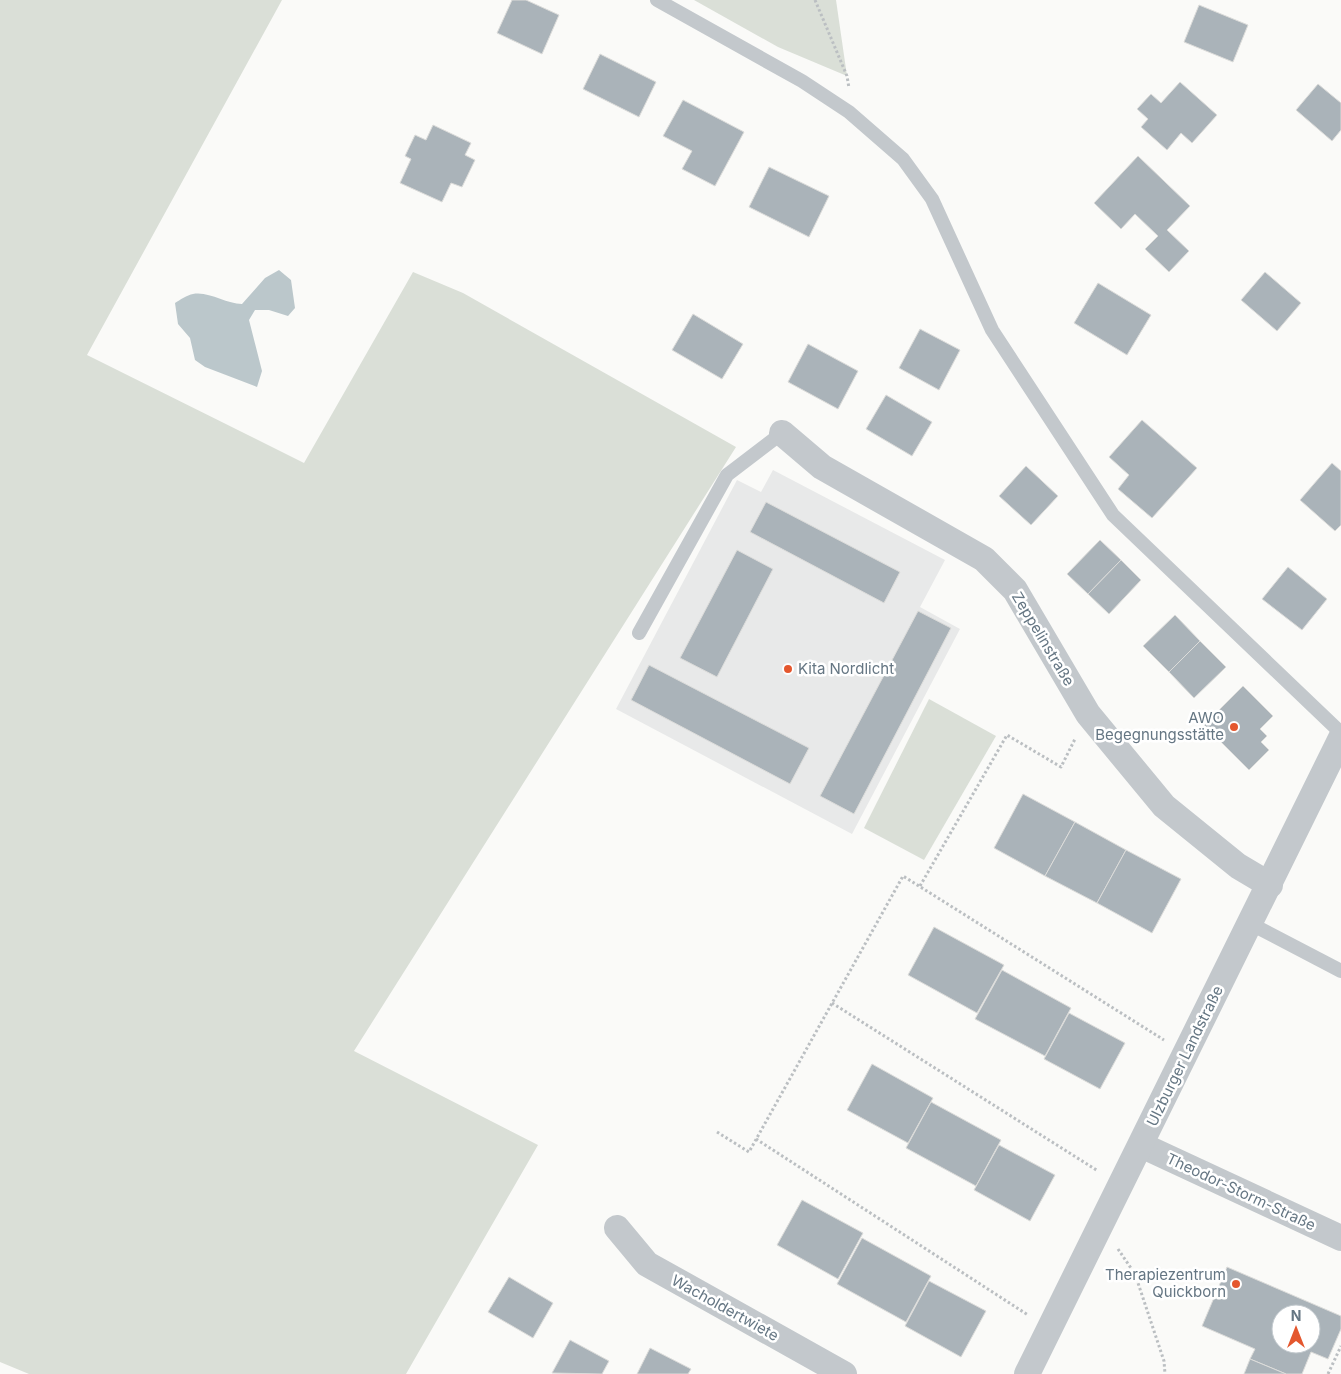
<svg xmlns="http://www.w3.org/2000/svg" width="1341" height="1374" font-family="Inter,sans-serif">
  <rect width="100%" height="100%" fill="#fafaf8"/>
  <!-- built -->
  <path fill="#e8e9e9" d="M 773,470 L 945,560 L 920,607 L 960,629 L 852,834 L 616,709 L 737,480 L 761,492 Z"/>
  <!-- green -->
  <g fill="#dadfd7">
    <path d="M 0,0 L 282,0 L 87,355 L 304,463 L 413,272 L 463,293 L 736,447 L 354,1051 L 538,1145 L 406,1374 L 29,1374 L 0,1362 Z"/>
    <path d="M 694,0 L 836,0 L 847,76 L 778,47 Z"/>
    <path d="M 929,699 L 996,736 L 924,860 L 864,828 Z"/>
  </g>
  <!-- water -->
  <path fill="#bbc7cb" d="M 279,270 L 291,280 L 295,308 L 288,316 L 269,310 L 255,310 L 249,320 L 262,371 L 257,387 L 205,367 L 195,360 L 190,338 L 178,324 L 175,303 C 180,300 187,295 193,294 C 209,291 226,304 242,304 L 265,278 Z"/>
  <!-- building -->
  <g fill="#aab3b9" stroke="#dcdcda" fill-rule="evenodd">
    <path d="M 512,0 L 526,0 L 559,15 L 542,54 L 497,33 Z"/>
    <path d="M 1199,5 L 1248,25 L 1233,62 L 1184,42 Z"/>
    <path d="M 600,54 L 656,82 L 639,117 L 583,89 Z"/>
    <path d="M 1180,82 L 1217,115 L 1192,143 L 1181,133 L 1167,150 L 1141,127 L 1148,119 L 1137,109 L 1151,94 L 1161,103 Z"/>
    <path d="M 1318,84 L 1341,103 L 1341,130 L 1332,141 L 1296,110 Z"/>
    <path d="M 683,100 L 744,132 L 715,186 L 682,169 L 692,151 L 663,136 Z"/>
    <path d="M 433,125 L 471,143 L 465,155 L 475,160 L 462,187 L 451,183 L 442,202 L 400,183 L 411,159 L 405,156 L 415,135 L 426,140 Z"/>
    <path d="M 1138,156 L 1190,206 L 1167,230 L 1189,251 L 1169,272 L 1145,249 L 1158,236 L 1135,214 L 1121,229 L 1094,203 Z"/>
    <path d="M 769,167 L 829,196 L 809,237 L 749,207 Z"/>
    <path d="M 1265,272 L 1301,303 L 1277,331 L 1241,300 Z"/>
    <path d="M 1098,283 L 1151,315 L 1127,355 L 1074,323 Z"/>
    <path d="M 693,314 L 743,344 L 722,379 L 672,350 Z"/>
    <path d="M 920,329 L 960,350 L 939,390 L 899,368 Z"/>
    <path d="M 808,344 L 858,371 L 838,409 L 788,382 Z"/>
    <path d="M 886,395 L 932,422 L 912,456 L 866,429 Z"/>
    <path d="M 1142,420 L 1197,468 L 1152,518 L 1118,489 L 1129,475 L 1109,457 Z"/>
    <path d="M 1332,463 L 1341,471 L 1341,525 L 1335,531 L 1300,500 Z"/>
    <path d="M 1026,466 L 1058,496 L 1031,525 L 999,496 Z"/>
    <path d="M 766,502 L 900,572 L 884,603 L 750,532 Z"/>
    <path d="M 1100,540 L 1121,560 L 1088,594 L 1067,574 Z"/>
    <path d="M 737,550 L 773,569 L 717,677 L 680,658 Z"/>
    <path d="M 1121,560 L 1141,580 L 1109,614 L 1088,594 Z"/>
    <path d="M 1288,567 L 1327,599 L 1302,630 L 1262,599 Z"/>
    <path d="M 918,611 L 951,628 L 854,814 L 820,796 Z"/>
    <path d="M 1175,615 L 1200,641 L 1169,672 L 1143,646 Z"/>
    <path d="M 1200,641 L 1226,667 L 1194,698 L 1169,672 Z"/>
    <path d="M 649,665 L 809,748 L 790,784 L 631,700 Z"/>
    <path d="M 1243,686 L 1273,716 L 1260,729 L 1267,736 L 1261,742 L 1269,750 L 1249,770 L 1204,725 Z"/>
    <path d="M 1023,794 L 1075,822 L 1045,876 L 994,848 Z"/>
    <path d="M 1075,822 L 1126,850 L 1097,903 L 1045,876 Z"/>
    <path d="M 1126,850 L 1181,879 L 1152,933 L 1097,903 Z"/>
    <path d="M 934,927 L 1004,965 L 977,1013 L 908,975 Z"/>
    <path d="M 1002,970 L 1071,1008 L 1045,1056 L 975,1019 Z"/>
    <path d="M 1069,1013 L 1125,1043 L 1100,1089 L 1044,1059 Z"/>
    <path d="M 872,1064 L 933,1098 L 908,1143 L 847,1110 Z"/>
    <path d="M 931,1102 L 1001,1140 L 976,1186 L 906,1148 Z"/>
    <path d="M 999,1145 L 1055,1175 L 1030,1221 L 974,1190 Z"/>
    <path d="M 802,1200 L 863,1233 L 838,1279 L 777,1245 Z"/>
    <path d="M 862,1238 L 931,1276 L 906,1322 L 837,1284 Z"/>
    <path d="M 1227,1267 L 1341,1316 L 1341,1329 L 1328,1359 L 1311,1352 L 1302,1374 L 1286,1374 L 1250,1359 L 1255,1349 L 1202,1326 ZM 1281,1314 L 1311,1314 L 1311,1344 L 1281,1344 Z"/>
    <path d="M 509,1277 L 553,1303 L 533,1338 L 488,1312 Z"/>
    <path d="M 929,1281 L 986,1311 L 961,1357 L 905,1326 Z"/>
    <path d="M 570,1340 L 609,1361 L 602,1374 L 552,1373 Z"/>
    <path d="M 650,1348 L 691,1369 L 688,1374 L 637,1374 Z"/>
    <path d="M 1250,1359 L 1286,1374 L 1244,1374 Z"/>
  </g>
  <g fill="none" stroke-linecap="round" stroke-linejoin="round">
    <!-- path -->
    <g stroke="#bbbfc2" stroke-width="3" stroke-dasharray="2.5 2.5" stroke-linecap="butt">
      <path d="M 815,0 L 847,76 L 849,88"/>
      <path d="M 920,886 L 1007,735 L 1061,767 L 1075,739"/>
      <path d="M 832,1003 L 1098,1171"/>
      <path d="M 717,1132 L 749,1152 L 903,876 L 1164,1040"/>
      <path d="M 756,1139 L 1028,1315"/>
      <path d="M 1118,1249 L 1135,1274 L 1164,1361 L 1165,1374"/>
      <path d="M 1328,1374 L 1341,1346"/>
    </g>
    <!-- service -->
    <g stroke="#c3c8cc" stroke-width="14">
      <path d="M 657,0 L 802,81 L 849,112 L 903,159 L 932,199 L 992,330 L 1113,515 L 1341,733"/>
      <path d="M 639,633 L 727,475 L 782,433"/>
      <path d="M 1251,924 L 1341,971"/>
    </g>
    <!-- minor -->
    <g stroke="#c3c8cc" stroke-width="26">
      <path d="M 782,433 L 822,467 L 984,559 L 1015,590 L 1088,714 L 1164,806 L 1238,866 L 1270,885"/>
      <path d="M 1141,1145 L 1341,1238"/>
      <path d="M 617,1228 L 647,1264 L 844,1374"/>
      <path d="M 1027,1374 L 1341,738"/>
    </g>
  </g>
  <!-- markers -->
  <g fill="#e4572e" stroke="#fff" stroke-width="2">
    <circle cx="788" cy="669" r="5"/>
    <circle cx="1234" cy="727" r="5"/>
    <circle cx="1236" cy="1284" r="5"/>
  </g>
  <g text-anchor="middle" stroke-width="5" stroke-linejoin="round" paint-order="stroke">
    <!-- street labels -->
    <g font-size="15" fill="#657683" stroke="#fff">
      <text transform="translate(1043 639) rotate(59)" y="5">Zeppelinstraße</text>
      <text transform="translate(1185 1056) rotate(-64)" y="5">Ulzburger Landstraße</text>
      <text transform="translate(1241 1192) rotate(25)" y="5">Theodor-Storm-Straße</text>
      <text transform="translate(725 1308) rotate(29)" y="5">Wacholdertwiete</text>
    </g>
    <!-- poi labels -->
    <g font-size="15" fill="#657683" stroke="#fff" text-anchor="end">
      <text x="798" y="674" text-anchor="start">Kita Nordlicht</text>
      <text x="1224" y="723">AWO<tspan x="1224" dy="17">Begegnungsstätte</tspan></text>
      <text x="1226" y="1280">Therapiezentrum<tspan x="1226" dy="17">Quickborn</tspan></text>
    </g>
  </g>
  <!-- north arrow -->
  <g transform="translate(1296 1329)"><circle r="24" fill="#ffffff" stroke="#c1c8cd"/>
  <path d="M0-4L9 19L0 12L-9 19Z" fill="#e4572e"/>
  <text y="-8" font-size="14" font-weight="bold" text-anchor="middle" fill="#657683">N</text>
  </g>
</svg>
